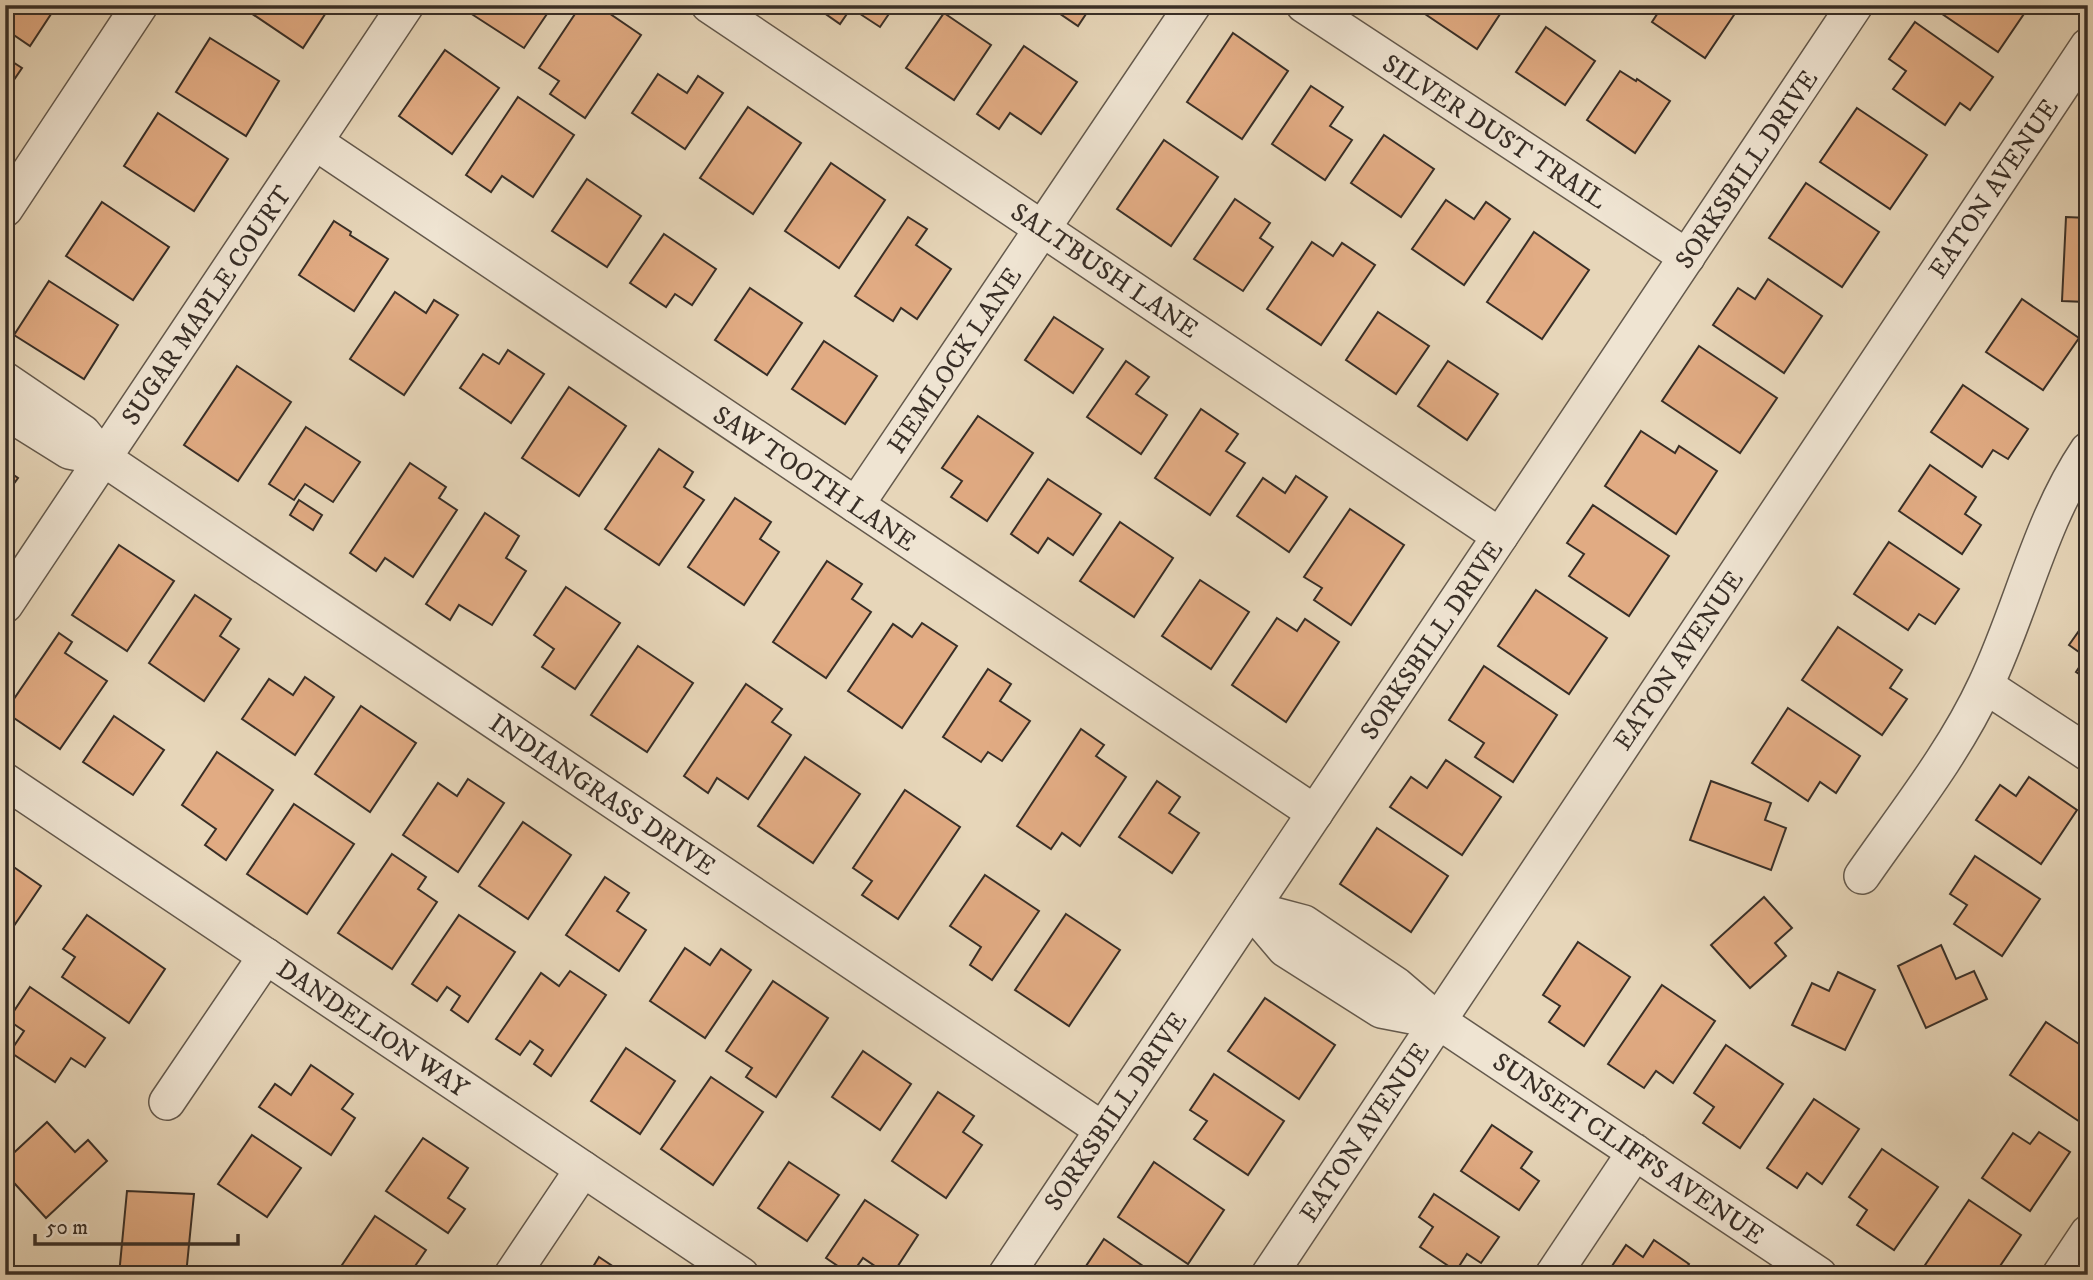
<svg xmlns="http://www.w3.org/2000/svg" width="2093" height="1280" font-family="'IM FELL DW Pica',serif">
  <rect width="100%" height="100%" fill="#e7d6b9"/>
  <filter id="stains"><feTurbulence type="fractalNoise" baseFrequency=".00286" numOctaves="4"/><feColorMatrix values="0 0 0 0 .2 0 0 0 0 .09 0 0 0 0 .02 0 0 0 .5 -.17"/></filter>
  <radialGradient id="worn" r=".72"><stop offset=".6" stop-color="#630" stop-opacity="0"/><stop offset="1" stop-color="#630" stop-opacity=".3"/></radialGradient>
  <!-- building -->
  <g fill="#e1ab83" stroke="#392f27" stroke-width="2">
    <path d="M 5,5 L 57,5 L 30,46 L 5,29 Z"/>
    <path d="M 239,5 L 331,5 L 303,48 Z"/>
    <path d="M 474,5 L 553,5 L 524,48 L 470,13 Z"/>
    <path d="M 581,5 L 597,5 L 641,35 L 585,118 L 550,94 L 559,81 L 539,68 Z"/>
    <path d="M 819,5 L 895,5 L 880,27 L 851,8 L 840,24 L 817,8 Z"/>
    <path d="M 1047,5 L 1092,5 L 1078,26 Z"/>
    <path d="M 1426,5 L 1506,5 L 1477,49 L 1422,12 Z"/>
    <path d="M 1663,5 L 1738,5 L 1740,6 L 1705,58 L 1652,22 Z"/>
    <path d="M 1929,5 L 2030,5 L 1998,52 Z"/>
    <path d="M 944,13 L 991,45 L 954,100 L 906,68 Z"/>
    <path d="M 1915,22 L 1993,77 L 1970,110 L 1960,103 L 1945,125 L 1893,89 L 1906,71 L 1889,59 Z"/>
    <path d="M 1546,27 L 1595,61 L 1565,105 L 1516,72 Z"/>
    <path d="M 1233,33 L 1288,71 L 1242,139 L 1187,102 Z"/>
    <path d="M 210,38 L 279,81 L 246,136 L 176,92 Z"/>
    <path d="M 1024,46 L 1077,82 L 1041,134 L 1010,113 L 999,129 L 977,114 Z"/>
    <path d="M 445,50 L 499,88 L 452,154 L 399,116 Z"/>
    <path d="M 5,57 L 22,68 L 5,93 Z"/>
    <path d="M 1620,71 L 1636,81 L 1637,79 L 1670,101 L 1635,153 L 1587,120 Z"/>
    <path d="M 658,74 L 687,93 L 698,76 L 723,93 L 685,149 L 632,113 Z"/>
    <path d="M 1311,86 L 1343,107 L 1330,126 L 1352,140 L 1325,180 L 1272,144 Z"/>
    <path d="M 518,97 L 574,135 L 533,197 L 502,176 L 491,192 L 466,175 Z"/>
    <path d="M 748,107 L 801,143 L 753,214 L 700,178 Z"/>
    <path d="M 1857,108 L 1927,155 L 1890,209 L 1820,162 Z"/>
    <path d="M 158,113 L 228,159 L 194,211 L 124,166 Z"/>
    <path d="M 1384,135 L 1434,169 L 1401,217 L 1351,183 Z"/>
    <path d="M 1164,140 L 1218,177 L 1171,246 L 1117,209 Z"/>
    <path d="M 831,163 L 885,200 L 839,268 L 785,231 Z"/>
    <path d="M 587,179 L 641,216 L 607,267 L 552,231 Z"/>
    <path d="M 1806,183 L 1879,232 L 1842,287 L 1769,238 Z"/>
    <path d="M 1235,199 L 1270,223 L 1260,238 L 1273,247 L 1243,291 L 1194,259 Z"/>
    <path d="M 1446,200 L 1474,219 L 1486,202 L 1510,219 L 1464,285 L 1412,249 Z"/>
    <path d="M 102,202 L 169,247 L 133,300 L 66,256 Z"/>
    <path d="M 908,217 L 927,229 L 916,245 L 951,269 L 917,319 L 901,308 L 893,321 L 855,296 Z"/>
    <path d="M 2066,217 L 2088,218 L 2088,320 L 2086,319 L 2086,302 L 2062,301 Z"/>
    <path d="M 334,221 L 351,232 L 350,235 L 388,259 L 354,311 L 299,275 Z"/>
    <path d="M 1534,232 L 1589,270 L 1542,339 L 1487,302 Z"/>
    <path d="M 664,234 L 716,269 L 692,305 L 675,294 L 666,307 L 630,283 Z"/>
    <path d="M 1312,242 L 1333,256 L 1342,243 L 1375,265 L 1321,345 L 1267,309 Z"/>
    <path d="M 1768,279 L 1822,316 L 1784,373 L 1713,325 L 1738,288 L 1755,299 Z"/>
    <path d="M 49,281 L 118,325 L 84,379 L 14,335 Z"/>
    <path d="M 750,288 L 802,323 L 767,375 L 715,340 Z"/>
    <path d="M 395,292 L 426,313 L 434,300 L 458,315 L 404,395 L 350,359 Z"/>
    <path d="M 2022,299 L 2079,338 L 2043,390 L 1986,352 Z"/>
    <path d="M 1378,312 L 1429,346 L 1396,394 L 1346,360 Z"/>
    <path d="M 1054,317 L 1103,349 L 1073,393 L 1025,360 Z"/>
    <path d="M 824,341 L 877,376 L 845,424 L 792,389 Z"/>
    <path d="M 1699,346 L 1777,398 L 1740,453 L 1662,401 Z"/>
    <path d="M 508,350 L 544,374 L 511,423 L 460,388 L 483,354 L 499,364 Z"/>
    <path d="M 1126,361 L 1149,377 L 1136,394 L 1167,415 L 1141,454 L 1087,417 Z"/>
    <path d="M 1448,361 L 1498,394 L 1467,440 L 1418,406 Z"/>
    <path d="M 237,366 L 291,402 L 238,481 L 184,445 Z"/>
    <path d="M 1963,385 L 2028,429 L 2008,459 L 1993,450 L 1982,467 L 1931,432 Z"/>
    <path d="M 569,387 L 626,426 L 579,496 L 522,458 Z"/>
    <path d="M 1201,409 L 1238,434 L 1226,451 L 1245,463 L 1210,515 L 1155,478 Z"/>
    <path d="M 978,416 L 1033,453 L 987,521 L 951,497 L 962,481 L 942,468 Z"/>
    <path d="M 306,427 L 360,462 L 333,502 L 305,484 L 294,500 L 269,484 Z"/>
    <path d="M 1641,431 L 1675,453 L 1679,446 L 1717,471 L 1676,534 L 1605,486 Z"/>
    <path d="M 659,449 L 693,472 L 684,487 L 704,500 L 659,565 L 605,529 Z"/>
    <path d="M 410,463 L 446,487 L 439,498 L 457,510 L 413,577 L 385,558 L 376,571 L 350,553 Z"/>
    <path d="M 1930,465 L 1976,497 L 1965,514 L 1981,525 L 1962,554 L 1899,511 Z"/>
    <path d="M 5,469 L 18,478 L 5,496 Z"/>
    <path d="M 1296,476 L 1327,497 L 1289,552 L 1237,516 L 1263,478 L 1285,493 Z"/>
    <path d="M 1048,479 L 1101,514 L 1073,555 L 1048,538 L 1038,553 L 1011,534 Z"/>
    <path d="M 735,498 L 771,522 L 760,539 L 779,552 L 744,605 L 688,567 Z"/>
    <path d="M 299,500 L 322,515 L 313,530 L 290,515 Z"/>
    <path d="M 1593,505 L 1669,556 L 1629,616 L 1569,576 L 1584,554 L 1567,543 Z"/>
    <path d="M 1350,509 L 1404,545 L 1351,625 L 1314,600 L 1322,588 L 1304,577 Z"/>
    <path d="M 485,513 L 519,536 L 506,558 L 526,571 L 492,625 L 459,605 L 450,620 L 426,604 Z"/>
    <path d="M 1120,522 L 1173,558 L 1134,617 L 1080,581 Z"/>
    <path d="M 1889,542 L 1959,589 L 1935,624 L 1919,614 L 1908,630 L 1854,594 Z"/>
    <path d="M 119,545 L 174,581 L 127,651 L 72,615 Z"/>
    <path d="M 827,561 L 862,584 L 852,599 L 871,612 L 826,678 L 773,642 Z"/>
    <path d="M 1200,580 L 1249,612 L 1211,669 L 1162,636 Z"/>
    <path d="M 566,587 L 620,623 L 575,689 L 542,667 L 554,649 L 534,635 Z"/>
    <path d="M 1536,590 L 1607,638 L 1569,694 L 1498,646 Z"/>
    <path d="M 195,595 L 231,619 L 220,636 L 239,649 L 204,701 L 149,663 Z"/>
    <path d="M 1277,618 L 1297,631 L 1305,619 L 1339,642 L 1286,722 L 1232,685 Z"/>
    <path d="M 2088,618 L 2088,680 L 2076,672 L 2086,657 L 2069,645 Z"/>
    <path d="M 922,623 L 957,646 L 902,728 L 848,691 L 893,624 L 912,637 Z"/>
    <path d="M 1838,627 L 1902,670 L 1890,688 L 1907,699 L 1882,735 L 1802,680 Z"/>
    <path d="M 59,633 L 72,642 L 65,653 L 107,681 L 60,749 L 5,712 Z"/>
    <path d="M 638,646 L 693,683 L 647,752 L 591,715 Z"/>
    <path d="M 1484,666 L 1557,715 L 1513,782 L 1475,757 L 1484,743 L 1449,720 Z"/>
    <path d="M 988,669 L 1011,684 L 1000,701 L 1030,721 L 1002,761 L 988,752 L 981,762 L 943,737 Z"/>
    <path d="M 305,677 L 334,697 L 295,755 L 242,719 L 269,679 L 293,695 Z"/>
    <path d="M 746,684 L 782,709 L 772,722 L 791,735 L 748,799 L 717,778 L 708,793 L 684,776 Z"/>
    <path d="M 361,706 L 416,743 L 370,812 L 315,774 Z"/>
    <path d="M 1788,708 L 1860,756 L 1836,793 L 1820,782 L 1808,801 L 1752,763 Z"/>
    <path d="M 114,716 L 164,750 L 133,795 L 83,762 Z"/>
    <path d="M 1081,729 L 1104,745 L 1096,756 L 1126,777 L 1080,846 L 1062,833 L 1051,849 L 1017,826 Z"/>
    <path d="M 217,752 L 273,790 L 226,860 L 205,845 L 216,829 L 182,805 Z"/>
    <path d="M 805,757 L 860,794 L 813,863 L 758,826 Z"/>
    <path d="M 1446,760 L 1501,797 L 1462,855 L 1390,807 L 1411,777 L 1427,788 Z"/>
    <path d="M 2029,777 L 2077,810 L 2041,864 L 1976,820 L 2000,785 L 2016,796 Z"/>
    <path d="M 468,779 L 504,803 L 458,872 L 403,835 L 438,783 L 457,796 Z"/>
    <path d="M 1157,781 L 1180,797 L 1169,813 L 1199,833 L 1172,873 L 1119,837 Z"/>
    <path d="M 1711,781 L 1771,803 L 1765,820 L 1786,828 L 1771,870 L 1690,840 Z"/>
    <path d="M 905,790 L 960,827 L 898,919 L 862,895 L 872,881 L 853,868 Z"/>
    <path d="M 294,804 L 354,844 L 307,914 L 247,874 Z"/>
    <path d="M 523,822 L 571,855 L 528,919 L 479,886 Z"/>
    <path d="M 1377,828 L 1448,876 L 1411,932 L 1340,884 Z"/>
    <path d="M 392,854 L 426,877 L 418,889 L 437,902 L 392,969 L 338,933 Z"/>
    <path d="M 1975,856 L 2040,899 L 2002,956 L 1954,924 L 1967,905 L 1950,894 Z"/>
    <path d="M 5,861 L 41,886 L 5,939 Z"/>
    <path d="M 985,875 L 1039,911 L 992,980 L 970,965 L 981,947 L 950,926 Z"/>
    <path d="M 605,877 L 629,893 L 617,911 L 646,930 L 619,971 L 566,935 Z"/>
    <path d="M 1764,897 L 1792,928 L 1775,943 L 1786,956 L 1750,988 L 1711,945 Z"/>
    <path d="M 1066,914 L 1120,950 L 1069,1026 L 1015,990 Z"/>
    <path d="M 87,915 L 165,969 L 129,1023 L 62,977 L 75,957 L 63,949 Z"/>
    <path d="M 459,915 L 515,952 L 468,1022 L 451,1010 L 460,996 L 447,987 L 437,1001 L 412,984 Z"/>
    <path d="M 1578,942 L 1630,977 L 1584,1046 L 1549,1022 L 1560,1006 L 1543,995 Z"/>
    <path d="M 1941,945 L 1956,979 L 1974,971 L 1987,999 L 1926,1028 L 1898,966 Z"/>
    <path d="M 685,948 L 710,965 L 721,949 L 751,970 L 705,1038 L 650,1001 Z"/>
    <path d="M 570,971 L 606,995 L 551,1076 L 534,1064 L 543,1050 L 530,1041 L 520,1055 L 496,1039 L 541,973 L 559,986 Z"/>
    <path d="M 1838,972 L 1875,990 L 1845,1050 L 1792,1025 L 1812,983 L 1829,991 Z"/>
    <path d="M 773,981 L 828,1018 L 776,1097 L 746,1077 L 752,1068 L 726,1051 Z"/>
    <path d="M 1662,985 L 1715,1021 L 1673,1083 L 1656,1071 L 1644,1088 L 1608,1064 Z"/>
    <path d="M 30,987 L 105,1038 L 85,1067 L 71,1058 L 55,1082 L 10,1052 L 24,1031 L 8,1020 Z"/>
    <path d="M 1265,998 L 1335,1045 L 1299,1099 L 1228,1051 Z"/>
    <path d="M 2046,1022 L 2088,1050 L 2088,1117 L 2083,1124 L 2010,1075 Z"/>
    <path d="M 1726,1045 L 1783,1084 L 1740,1148 L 1703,1123 L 1714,1107 L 1694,1093 Z"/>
    <path d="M 626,1048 L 675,1081 L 640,1134 L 591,1101 Z"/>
    <path d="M 863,1051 L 911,1084 L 880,1130 L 832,1097 Z"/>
    <path d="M 311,1065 L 353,1094 L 342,1109 L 355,1118 L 331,1155 L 259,1107 L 275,1084 L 291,1095 Z"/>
    <path d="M 1214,1074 L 1284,1121 L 1248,1175 L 1194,1139 L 1207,1121 L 1190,1110 Z"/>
    <path d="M 711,1077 L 763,1112 L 713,1185 L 661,1149 Z"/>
    <path d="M 938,1092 L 974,1116 L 963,1132 L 982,1145 L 946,1198 L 892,1161 Z"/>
    <path d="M 1814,1099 L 1859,1129 L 1822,1184 L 1807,1173 L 1797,1188 L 1767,1168 Z"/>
    <path d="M 47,1122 L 75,1152 L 88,1140 L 107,1161 L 46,1218 L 5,1173 L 5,1161 Z"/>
    <path d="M 1492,1125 L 1532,1152 L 1521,1168 L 1539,1181 L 1519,1210 L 1461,1171 Z"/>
    <path d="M 2039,1132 L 2070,1152 L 2030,1211 L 1982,1178 L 2013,1133 L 2030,1144 Z"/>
    <path d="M 252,1135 L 301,1168 L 267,1217 L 218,1184 Z"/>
    <path d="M 423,1138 L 468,1168 L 448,1198 L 465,1209 L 448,1233 L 386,1191 Z"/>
    <path d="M 1882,1149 L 1938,1187 L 1894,1250 L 1857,1225 L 1867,1210 L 1849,1197 Z"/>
    <path d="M 789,1162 L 839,1195 L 807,1241 L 758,1208 Z"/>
    <path d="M 1154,1162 L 1224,1210 L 1188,1264 L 1118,1217 Z"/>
    <path d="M 127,1191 L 194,1194 L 186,1275 L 119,1275 Z"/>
    <path d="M 1434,1194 L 1499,1237 L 1481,1263 L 1467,1254 L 1456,1271 L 1420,1247 L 1433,1227 L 1419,1217 Z"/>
    <path d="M 865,1200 L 918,1235 L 892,1275 L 888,1275 L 863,1258 L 851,1275 L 826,1258 Z"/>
    <path d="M 1969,1200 L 2021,1235 L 1994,1275 L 1926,1275 L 1921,1271 Z"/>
    <path d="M 375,1216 L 426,1250 L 409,1275 L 356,1275 L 342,1265 Z"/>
    <path d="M 1104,1239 L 1156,1275 L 1080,1275 Z"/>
    <path d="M 1654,1240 L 1689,1264 L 1682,1275 L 1606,1275 L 1626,1245 L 1643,1257 Z"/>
    <path d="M 599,1257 L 626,1275 L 588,1275 Z"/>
  </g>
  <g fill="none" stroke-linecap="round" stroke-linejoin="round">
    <defs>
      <g id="minor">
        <path d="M 709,5 L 1500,536"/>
        <path d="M 1304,5 L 1687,257"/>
        <path d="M 315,142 L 1315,813"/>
        <path d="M 5,209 L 140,5"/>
        <path d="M 5,380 L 83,433 L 103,458 L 1103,1130"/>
        <path d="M 5,411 L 69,451 L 100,457"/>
        <path d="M 856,505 L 1193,5"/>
        <path d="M 5,605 L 406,5"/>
        <path d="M 1986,686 L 2088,753"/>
        <path d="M 5,781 L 741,1275"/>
        <path d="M 1862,876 C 1905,814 1954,753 1986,684 C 2022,608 2040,521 2088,450"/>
        <path d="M 1438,1021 L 1381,1010 L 1285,949 L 1251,909 L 1304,923 L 1396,985 L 1438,1021 L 1819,1275"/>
        <path d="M 167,1102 L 266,956"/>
        <path d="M 512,1275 L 583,1169"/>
        <path d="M 1006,1275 L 1855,5"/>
        <path d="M 1269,1275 L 2088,46"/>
        <path d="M 1553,1275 L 1635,1152"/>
        <path d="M 2060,1275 L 2088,1233"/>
      </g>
    </defs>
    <!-- minor casing -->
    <use href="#minor" stroke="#64594c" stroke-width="38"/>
    <!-- minor -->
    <use href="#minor" stroke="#efe4d2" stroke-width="35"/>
  </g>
  <g text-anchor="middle" stroke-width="6" stroke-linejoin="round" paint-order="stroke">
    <!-- street labels -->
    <g font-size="26" fill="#392f27" stroke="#efe4d2">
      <text transform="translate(1495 131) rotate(33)" y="9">SILVER DUST TRAIL</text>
      <text transform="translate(1746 169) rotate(-56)" y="9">SORKSBILL DRIVE</text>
      <text transform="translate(1993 188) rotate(-56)" y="9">EATON AVENUE</text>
      <text transform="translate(1105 270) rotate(34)" y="9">SALTBUSH LANE</text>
      <text transform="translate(206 305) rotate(-56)" y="9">SUGAR MAPLE COURT</text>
      <text transform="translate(954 360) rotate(-56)" y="9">HEMLOCK LANE</text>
      <text transform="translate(815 478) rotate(34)" y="9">SAW TOOTH LANE</text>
      <text transform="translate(1431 640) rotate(-56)" y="9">SORKSBILL DRIVE</text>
      <text transform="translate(1678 660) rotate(-56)" y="9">EATON AVENUE</text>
      <text transform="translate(603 794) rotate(34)" y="9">INDIANGRASS DRIVE</text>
      <text transform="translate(373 1028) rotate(34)" y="9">DANDELION WAY</text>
      <text transform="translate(1115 1111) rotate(-56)" y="9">SORKSBILL DRIVE</text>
      <text transform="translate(1364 1132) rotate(-56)" y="9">EATON AVENUE</text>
      <text transform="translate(1629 1148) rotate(34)" y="9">SUNSET CLIFFS AVENUE</text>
    </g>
  </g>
  <!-- margin -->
  <rect width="2093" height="1280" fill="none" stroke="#e7d6b9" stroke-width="28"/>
  <rect x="7" y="7" width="2079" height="1266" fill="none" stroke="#392f27" stroke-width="3.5"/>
  <rect x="14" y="14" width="2065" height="1252" fill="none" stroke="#392f27" stroke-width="2"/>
  <!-- scale -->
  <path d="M35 1234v10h203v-10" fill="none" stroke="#392f27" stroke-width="3.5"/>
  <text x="46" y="1234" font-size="21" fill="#392f27" stroke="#efe4d2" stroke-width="5" paint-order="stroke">50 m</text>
  <rect width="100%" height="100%" filter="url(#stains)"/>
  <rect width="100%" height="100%" fill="url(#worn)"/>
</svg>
